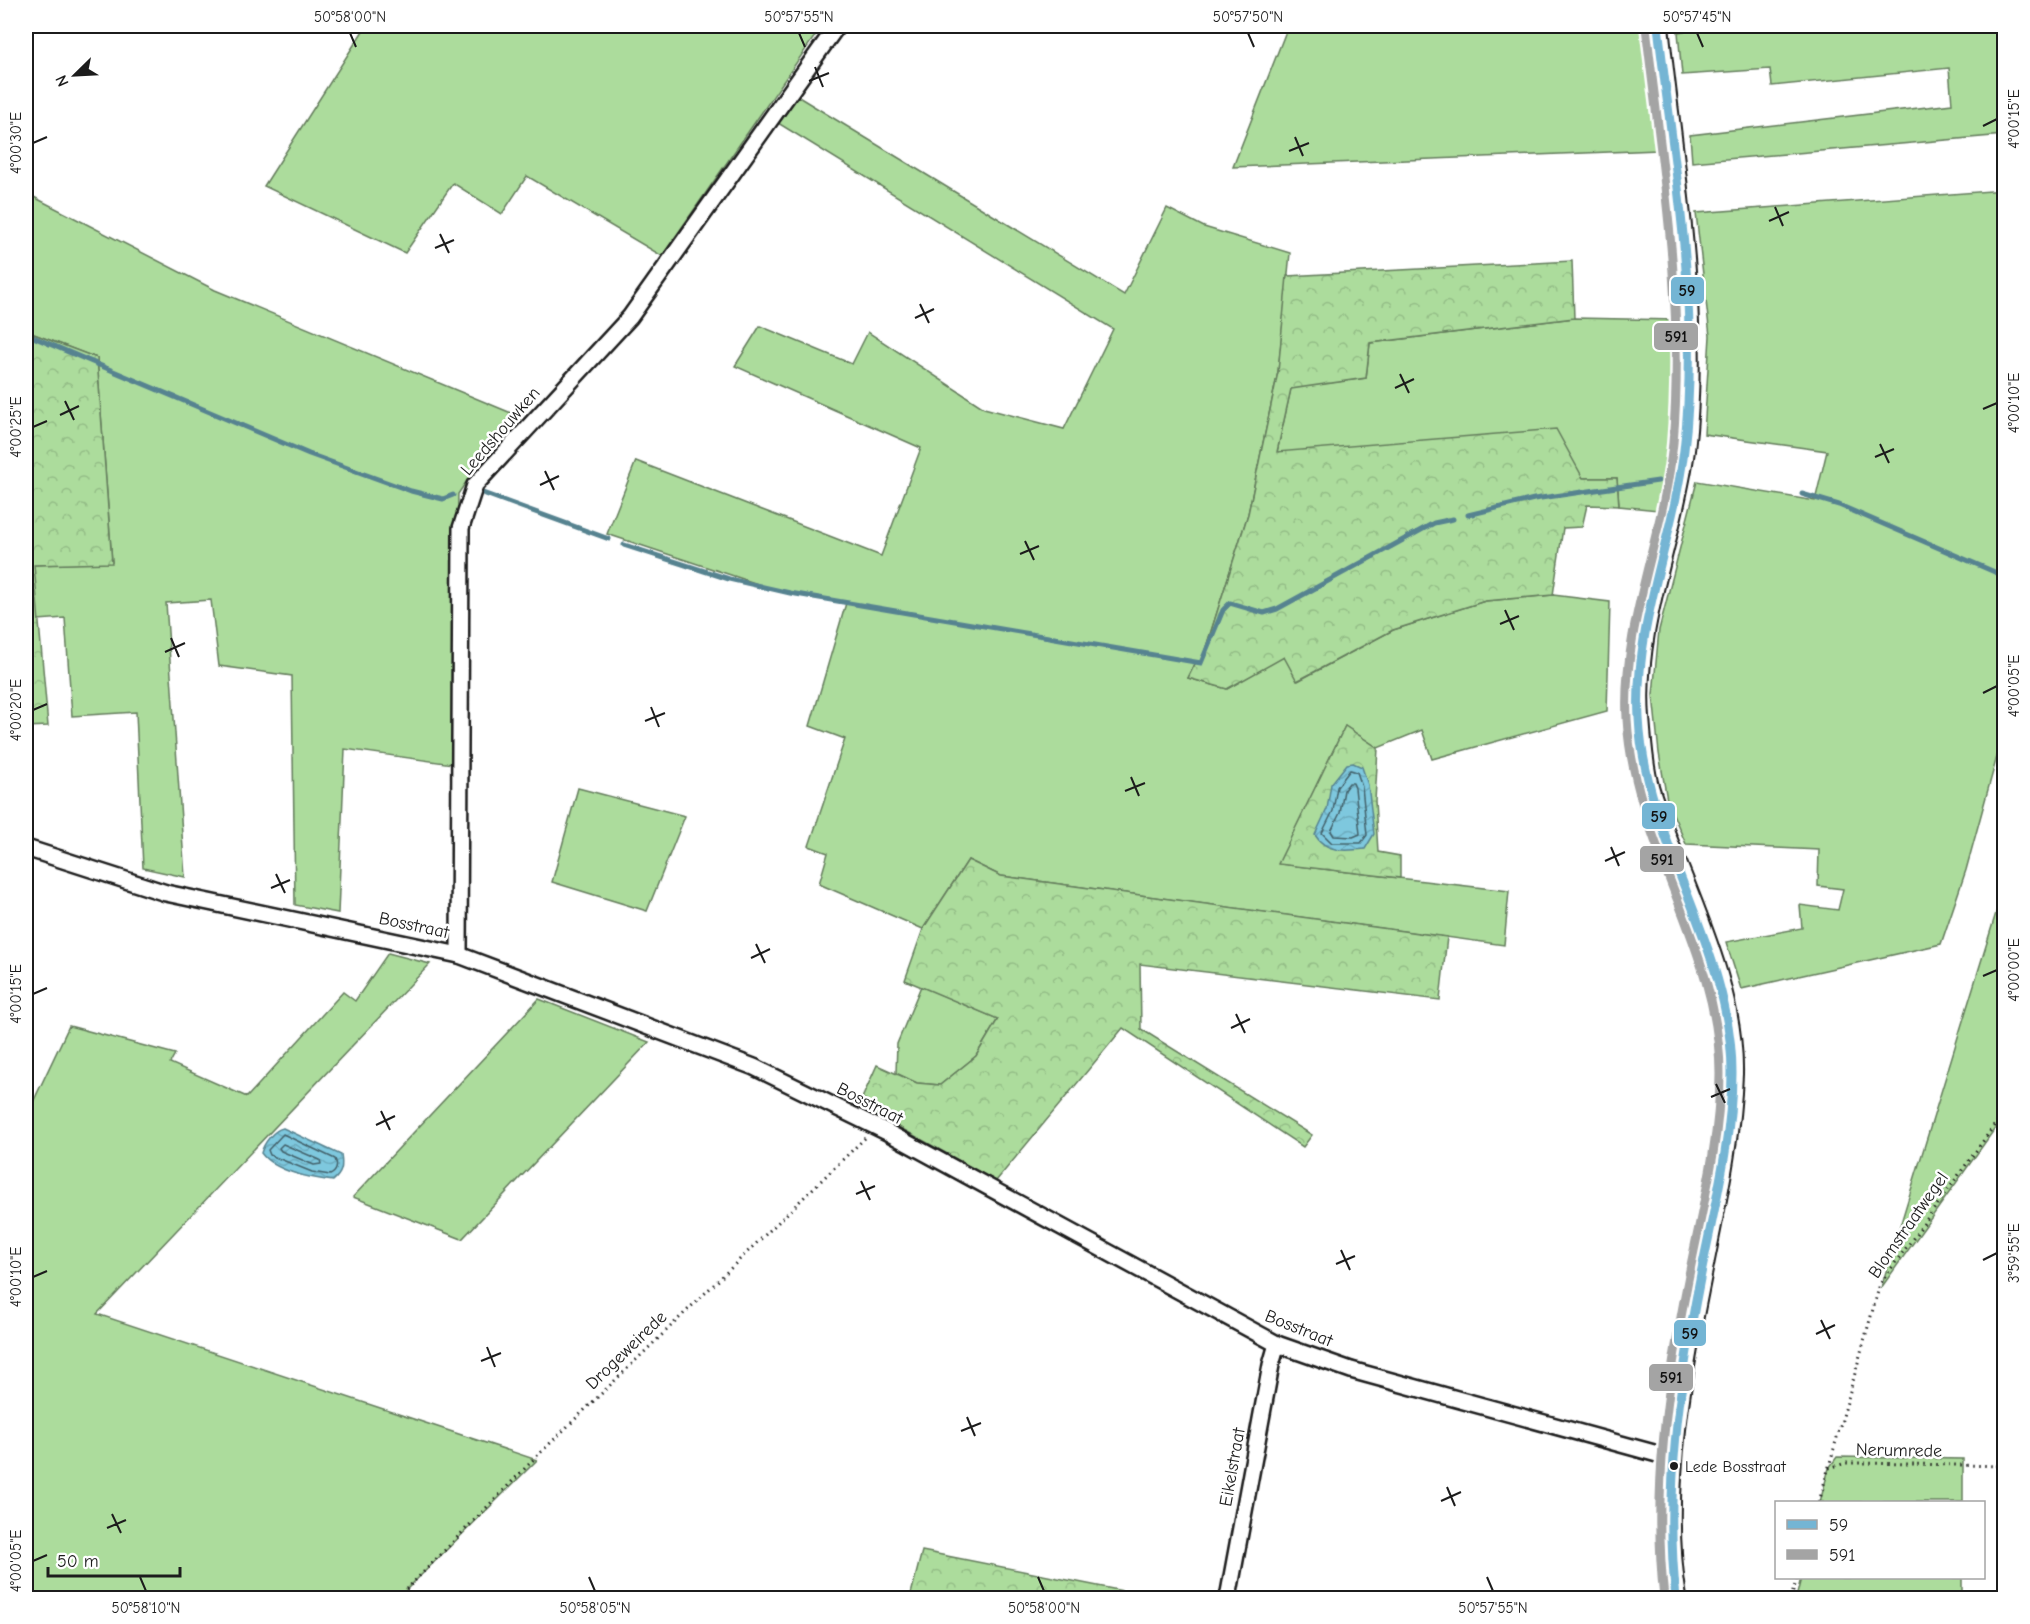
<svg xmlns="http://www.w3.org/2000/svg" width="2030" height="1624" font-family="'Comic Neue',sans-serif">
  <defs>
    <pattern id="forest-crowns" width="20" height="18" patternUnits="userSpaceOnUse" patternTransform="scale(1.5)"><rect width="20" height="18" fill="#acdc9c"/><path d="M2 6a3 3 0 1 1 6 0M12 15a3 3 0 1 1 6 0" fill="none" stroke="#93bc86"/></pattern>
    <pattern id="water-waves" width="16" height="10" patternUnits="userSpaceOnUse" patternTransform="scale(1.5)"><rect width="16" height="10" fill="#7ec8de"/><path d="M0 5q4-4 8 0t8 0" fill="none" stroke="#6cabbe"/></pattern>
  </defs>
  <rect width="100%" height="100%" fill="#fff"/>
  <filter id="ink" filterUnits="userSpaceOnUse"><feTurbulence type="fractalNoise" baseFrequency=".0167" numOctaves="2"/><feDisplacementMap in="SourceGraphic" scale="12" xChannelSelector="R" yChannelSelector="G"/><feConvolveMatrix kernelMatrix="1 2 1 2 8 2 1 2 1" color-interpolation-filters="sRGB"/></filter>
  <g filter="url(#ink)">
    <!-- grass -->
    <g fill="#acdc9c" stroke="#647c5c" stroke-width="1.5">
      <path d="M 366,26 L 805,26 L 817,33 L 662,256 L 527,176 L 502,214 L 453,183 L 405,253 L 264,186 Z"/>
      <path d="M 1288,26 L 1644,26 L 1658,150 L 1233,167 Z"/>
      <path d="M 1713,26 L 2004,26 L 2004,135 L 1692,162 L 1690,135 L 1952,104 L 1949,68 L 1772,86 L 1770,69 L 1682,75 L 1678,32 Z"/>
      <path d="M 797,96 L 1124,295 L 1167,208 L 1204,227 L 1290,253 L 1278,372 L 1248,514 L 1201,663 L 1196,662 L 1188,678 L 1227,689 L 1284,656 L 1298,681 L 1393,630 L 1485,601 L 1553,595 L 1610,602 L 1607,711 L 1432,759 L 1422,730 L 1378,748 L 1345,726 L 1279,864 L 1509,891 L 1504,945 L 1001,876 L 968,860 L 923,929 L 819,884 L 828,853 L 809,846 L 845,739 L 810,726 L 846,603 L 770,588 L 607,534 L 636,461 L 881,556 L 921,448 L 735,366 L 760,326 L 852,364 L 868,332 L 984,408 L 1064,429 L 1113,329 L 778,123 Z"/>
      <path d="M 2004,190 L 2004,731 L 1966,870 L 1941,944 L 1741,989 L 1726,942 L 1802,928 L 1800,905 L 1838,910 L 1843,889 L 1818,886 L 1819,850 L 1686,844 L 1667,800 L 1659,753 L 1653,695 L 1659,630 L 1697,481 L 1815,501 L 1827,451 L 1704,434 L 1710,336 L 1696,213 Z"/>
      <path d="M 26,193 L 215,290 L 521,417 L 479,463 L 458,494 L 452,764 L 345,749 L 338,913 L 295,905 L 292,676 L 219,666 L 211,600 L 166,603 L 185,877 L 143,868 L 136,712 L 72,716 L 65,618 L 38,620 L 33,565 L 112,562 L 97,358 L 26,331 Z"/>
      <path d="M 1574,318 L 1677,320 L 1673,406 L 1658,510 L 1619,506 L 1617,478 L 1583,478 L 1277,452 L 1291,388 L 1366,378 L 1370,343 Z"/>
      <path d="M 578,788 L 685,816 L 647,911 L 552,882 Z"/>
      <path d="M 2004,887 L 2004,1116 L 1881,1288 Z"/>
      <path d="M 388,953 L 430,964 L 97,1314 L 537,1460 L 398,1598 L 26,1598 L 26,1117 L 69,1026 L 175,1054 L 170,1063 L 247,1097 L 343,992 L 355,1001 Z"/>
      <path d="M 921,986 L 998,1019 L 976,1056 L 940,1085 L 917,1083 L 896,1073 L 897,1044 Z"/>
      <path d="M 539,999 L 649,1042 L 462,1239 L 353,1197 Z"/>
      <path d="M 1837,1457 L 1963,1459 L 1963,1502 L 1820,1502 L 1829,1468 Z"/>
      <path d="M 1801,1578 L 1962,1578 L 1962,1598 L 1796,1598 Z"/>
    </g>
    <!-- forest -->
    <g fill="url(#forest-crowns)" stroke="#647c5c" stroke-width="1.5">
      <path d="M 1572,261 L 1574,318 L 1370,343 L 1366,378 L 1291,389 L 1277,452 L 1556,429 L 1583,478 L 1617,478 L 1619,506 L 1587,505 L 1582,527 L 1563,528 L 1553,595 L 1485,601 L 1393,630 L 1297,681 L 1284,657 L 1227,689 L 1188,678 L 1196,662 L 1201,663 L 1248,514 L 1278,372 L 1287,276 Z"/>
      <path d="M 26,331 L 97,358 L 112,563 L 34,565 L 48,726 L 26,727 Z"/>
      <path d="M 1345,726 L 1378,748 L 1375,801 L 1378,852 L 1400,856 L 1400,878 L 1278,864 Z"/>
      <path d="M 968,860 L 1001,876 L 1447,937 L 1440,1000 L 1140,964 L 1141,1029 L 1312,1135 L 1303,1147 L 1123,1028 L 996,1181 L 859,1105 L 877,1065 L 917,1083 L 940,1085 L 976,1056 L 998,1019 L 905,980 L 923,929 Z"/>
      <path d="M 922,1551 L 1158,1598 L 910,1598 Z"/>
    </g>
    <!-- water -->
    <g fill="url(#water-waves)" stroke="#578390" stroke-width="1.5">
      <path d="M 1353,763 L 1362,767 L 1368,785 L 1374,834 L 1365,849 C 1346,851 1326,853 1315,835 L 1327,809 L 1331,784 L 1347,764 Z"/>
      <path d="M 283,1128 L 341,1155 C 343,1167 342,1173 333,1181 C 311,1178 275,1172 261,1153 C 264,1143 273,1130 283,1128 Z"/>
    </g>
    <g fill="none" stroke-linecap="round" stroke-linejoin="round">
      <!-- shore -->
      <g stroke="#43616a" stroke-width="1.5">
        <path d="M 1350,770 L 1357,772 L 1362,787 L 1367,835 L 1361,843 L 1332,843 L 1322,833 L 1333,811 L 1337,787 Z"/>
        <path d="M 1349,783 L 1353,783 L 1355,788 L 1360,834 L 1353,837 L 1334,836 L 1331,831 L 1340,813 L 1344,790 Z"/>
        <path d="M 283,1134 L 335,1159 C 338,1165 337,1172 330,1175 L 312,1172 L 270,1155 L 268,1150 Z"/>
        <path d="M 283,1144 L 320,1160 L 321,1164 L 314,1165 L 281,1151 L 279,1148 Z"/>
      </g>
      <!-- stream -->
      <g stroke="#578390" stroke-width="5">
        <path d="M 26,334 L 309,454 L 411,491 L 443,499 L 453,495"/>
        <path d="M 480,492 L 609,539"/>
        <path d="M 1802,494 L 1839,505 L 2004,576"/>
        <path d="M 1468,515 L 1534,499 L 1658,481"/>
        <path d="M 624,545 L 729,579 L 790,593 L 1201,663 L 1223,610 L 1230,603 L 1264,613 L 1277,609 L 1434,523 L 1453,519"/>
      </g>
      <defs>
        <g id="minor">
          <path d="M 26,848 L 166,893 L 459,955 L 754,1067 L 887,1132 L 1277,1344 L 1351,1370 L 1672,1458"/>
          <path d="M 459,955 L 461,528 L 475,485 L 630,317 L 837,26"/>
          <path d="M 1228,1598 L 1271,1365 L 1277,1344"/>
        </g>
        <path id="tertiary" d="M 1658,26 C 1672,161 1700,315 1684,450 C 1672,540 1632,626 1639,718 C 1641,741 1642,768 1649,790 C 1677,880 1734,977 1732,1074 C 1730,1130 1719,1185 1708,1240 C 1685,1355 1657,1482 1676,1598"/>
      </defs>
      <!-- minor casing -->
      <use href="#minor" stroke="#1c1c1c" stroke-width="20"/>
      <!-- tertiary casing -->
      <use href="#tertiary" stroke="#1c1c1c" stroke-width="24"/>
      <!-- path -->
      <g stroke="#1c1c1c" stroke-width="3" stroke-dasharray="1.5 4.5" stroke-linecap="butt">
        <path d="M 1829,1468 L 1846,1463 L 1862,1463 L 2004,1466"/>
        <path d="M 1819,1502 L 1880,1284 L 2004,1112"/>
        <path d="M 398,1598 L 535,1458 L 865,1138"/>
        <path d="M 1791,1598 L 1797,1578"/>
      </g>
      <!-- minor -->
      <use href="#minor" stroke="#fff" stroke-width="15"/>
      <!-- tertiary -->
      <use href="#tertiary" stroke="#fff" stroke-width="20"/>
      <defs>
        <path id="bus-1" d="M 1658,26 C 1674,165 1701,309 1684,450 C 1673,541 1634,625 1639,718 C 1645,843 1732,947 1732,1073 C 1732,1142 1713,1212 1700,1279 C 1679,1386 1664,1490 1676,1598"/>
        <path id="bus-2" d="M 1646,27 C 1662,165 1685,304 1673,443 C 1664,537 1622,623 1627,719 C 1634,845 1720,947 1720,1074 C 1720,1143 1701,1213 1688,1280 C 1667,1386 1652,1490 1664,1598"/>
      </defs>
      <!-- bus-1 casing -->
      <use href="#bus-1" stroke="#fff" stroke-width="14"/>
      <!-- bus-2 casing -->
      <use href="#bus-2" stroke="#fff" stroke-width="14"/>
      <!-- bus-1 -->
      <use href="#bus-1" stroke="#74b5d4" stroke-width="9"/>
      <!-- bus-2 -->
      <use href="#bus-2" stroke="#a4a4a4" stroke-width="9"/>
    </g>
  </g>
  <!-- ticks -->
  <path fill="none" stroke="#1c1c1c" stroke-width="2" d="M 350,33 L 356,47M 799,33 L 805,47M 1248,33 L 1254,47M 1697,33 L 1703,47M 815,67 L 823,87M 809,81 L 829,73M 1983,126 L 1997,119M 1295,137 L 1303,156M 33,143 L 47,137M 1289,151 L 1309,143M 1775,207 L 1783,226M 1769,221 L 1789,212M 440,234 L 449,253M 435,248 L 454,240M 920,304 L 929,323M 915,318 L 934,309M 1400,374 L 1409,393M 1395,388 L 1414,379M 65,401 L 74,420M 1983,409 L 1997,403M 60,415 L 79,406M 33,427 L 47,421M 1880,444 L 1889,463M 1875,457 L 1894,449M 545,471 L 554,490M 540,485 L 559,476M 1025,541 L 1034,560M 1020,554 L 1039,546M 1505,610 L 1514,630M 1500,624 L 1519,616M 171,638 L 179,657M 165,652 L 185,643M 1983,693 L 1997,686M 651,707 L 659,727M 33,710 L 47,704M 645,721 L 665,713M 1131,777 L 1139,796M 1125,791 L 1145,783M 1611,847 L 1619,866M 1605,861 L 1625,852M 276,874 L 285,893M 271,888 L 290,880M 756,944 L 765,963M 751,958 L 770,949M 1983,976 L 1997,970M 33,994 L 47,988M 1236,1014 L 1245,1033M 1231,1028 L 1250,1019M 1716,1084 L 1725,1103M 1711,1097 L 1730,1089M 381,1111 L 390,1130M 376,1125 L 395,1116M 861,1181 L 870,1200M 856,1194 L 875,1186M 1341,1250 L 1350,1270M 1983,1260 L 1997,1253M 1336,1264 L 1355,1256M 33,1277 L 47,1271M 1821,1320 L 1830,1339M 1816,1334 L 1835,1325M 487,1347 L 495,1367M 481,1361 L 501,1353M 967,1417 L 975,1436M 961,1431 L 981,1423M 1447,1487 L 1455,1506M 1441,1501 L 1461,1492M 112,1514 L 121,1533M 107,1528 L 126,1520M 33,1561 L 47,1555M 140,1577 L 146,1591M 589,1577 L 595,1591M 1038,1577 L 1044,1591M 1487,1577 L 1493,1591"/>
  <!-- markers -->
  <circle fill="#1c1c1c" stroke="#fff" stroke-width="2" cx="1674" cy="1466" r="5"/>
  <g text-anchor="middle" stroke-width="5" stroke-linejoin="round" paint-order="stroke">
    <!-- bus labels -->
    <g font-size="16" fill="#1c1c1c" stroke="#fff" text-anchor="start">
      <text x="1685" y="1472">Lede Bosstraat</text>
    </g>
    <!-- street labels -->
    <g font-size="18" fill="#1c1c1c" stroke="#fff">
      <text transform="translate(500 431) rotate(-49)" y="6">Leedshouwken</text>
      <text transform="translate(414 925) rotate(12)" y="6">Bosstraat</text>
      <text transform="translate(870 1103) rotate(27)" y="6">Bosstraat</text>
      <text transform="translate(1908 1225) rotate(-55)" y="6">Blomstraatwegel</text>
      <text transform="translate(1299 1328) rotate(22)" y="6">Bosstraat</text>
      <text transform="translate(626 1350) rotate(-44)" y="6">Drogeweirede</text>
      <text transform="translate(1899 1450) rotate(1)" y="6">Nerumrede</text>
      <text transform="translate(1232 1467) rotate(-80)" y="6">Eikelstraat</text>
    </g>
  </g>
  <g stroke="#fff" stroke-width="2">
    <rect x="1670" y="276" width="35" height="29" rx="6" fill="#74b5d4"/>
    <rect x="1653" y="322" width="46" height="29" rx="6" fill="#a4a4a4"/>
    <rect x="1641" y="802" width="35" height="28" rx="6" fill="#74b5d4"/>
    <rect x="1639" y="845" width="46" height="28" rx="6" fill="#a4a4a4"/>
    <rect x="1673" y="1319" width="34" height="28" rx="6" fill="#74b5d4"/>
    <rect x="1648" y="1363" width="46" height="29" rx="6" fill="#a4a4a4"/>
  </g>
  <g font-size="16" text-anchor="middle" font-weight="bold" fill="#111">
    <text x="1687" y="296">59</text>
    <text x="1676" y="342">591</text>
    <text x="1659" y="822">59</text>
    <text x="1662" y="865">591</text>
    <text x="1690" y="1339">59</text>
    <text x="1671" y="1383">591</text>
  </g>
  <!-- margin -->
  <rect width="2030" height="1624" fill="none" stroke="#fff" stroke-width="66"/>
  <!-- legend -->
  <rect x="1775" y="1501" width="210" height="78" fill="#ffffff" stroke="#a4a4a4" stroke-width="1.5"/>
  <rect x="1787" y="1520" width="30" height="9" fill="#74b5d4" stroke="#a4a4a4" stroke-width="1.5"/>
  <text x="1829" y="1531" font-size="18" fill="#1c1c1c">59</text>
  <rect x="1787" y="1550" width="30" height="9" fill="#a4a4a4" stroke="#a4a4a4" stroke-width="1.5"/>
  <text x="1829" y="1561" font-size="18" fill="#1c1c1c">591</text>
  <!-- north arrow -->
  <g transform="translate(75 75) rotate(246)" stroke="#ffffff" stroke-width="4.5" paint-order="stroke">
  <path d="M0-4.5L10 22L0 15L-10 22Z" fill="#1c1c1c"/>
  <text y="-9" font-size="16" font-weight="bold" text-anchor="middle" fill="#1c1c1c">N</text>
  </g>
  <!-- scale -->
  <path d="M48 1567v9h132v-9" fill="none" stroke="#1c1c1c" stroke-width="3"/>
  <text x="57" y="1567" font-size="18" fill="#1c1c1c" stroke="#ffffff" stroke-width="4.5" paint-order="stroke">50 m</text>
  <rect x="33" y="33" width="1964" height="1558" fill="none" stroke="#1c1c1c" stroke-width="2"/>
  <g font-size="15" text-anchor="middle" fill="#1c1c1c">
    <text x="350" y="22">50°58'00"N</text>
    <text x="799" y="22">50°57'55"N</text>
    <text x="1248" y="22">50°57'50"N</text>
    <text x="1697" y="22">50°57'45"N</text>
    <text transform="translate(2014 119) rotate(-90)" y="5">4°00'15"E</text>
    <text transform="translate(16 143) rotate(-90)" y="5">4°00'30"E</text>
    <text transform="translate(2014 403) rotate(-90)" y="5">4°00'10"E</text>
    <text transform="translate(16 427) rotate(-90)" y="5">4°00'25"E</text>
    <text transform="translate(2014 686) rotate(-90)" y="5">4°00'05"E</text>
    <text transform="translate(16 710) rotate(-90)" y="5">4°00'20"E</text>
    <text transform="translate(2014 970) rotate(-90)" y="5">4°00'00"E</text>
    <text transform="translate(16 994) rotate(-90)" y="5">4°00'15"E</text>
    <text transform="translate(2014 1253) rotate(-90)" y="5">3°59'55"E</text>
    <text transform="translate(16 1277) rotate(-90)" y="5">4°00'10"E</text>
    <text transform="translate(16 1561) rotate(-90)" y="5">4°00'05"E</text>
    <text x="146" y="1613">50°58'10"N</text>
    <text x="595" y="1613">50°58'05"N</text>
    <text x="1044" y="1613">50°58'00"N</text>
    <text x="1493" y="1613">50°57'55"N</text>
  </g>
</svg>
